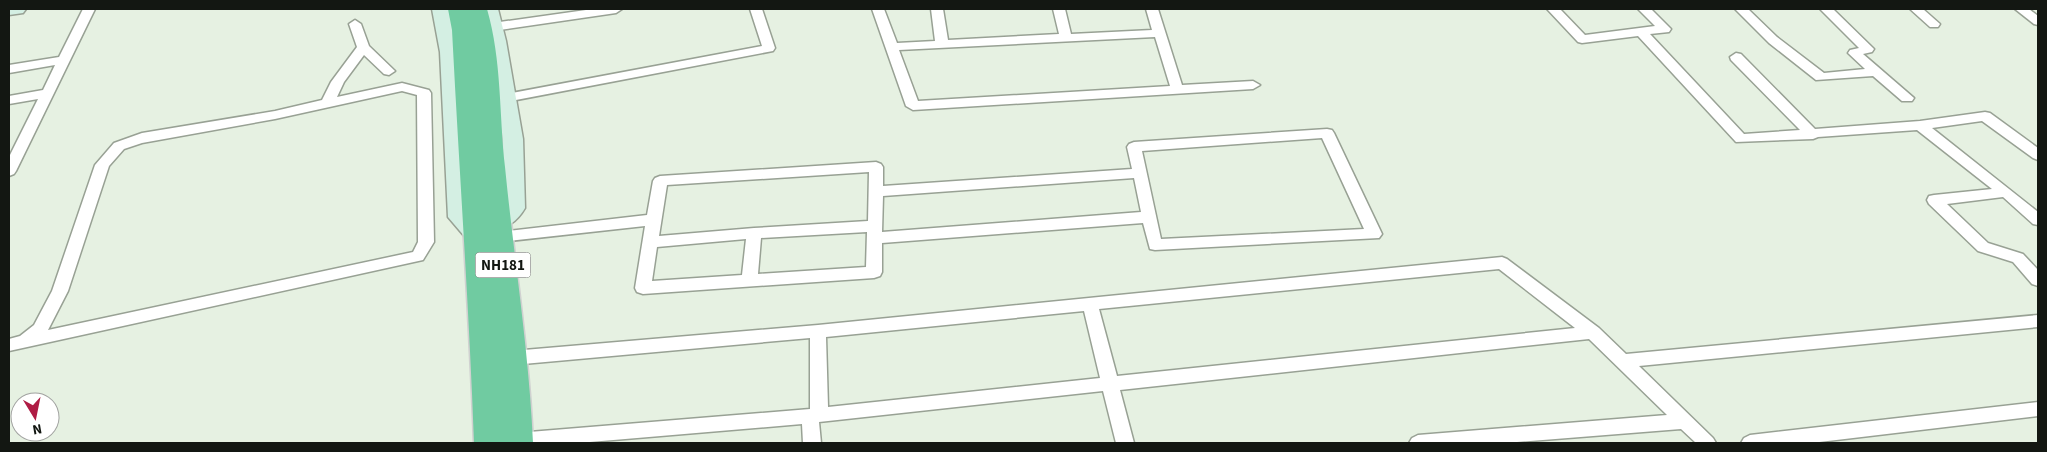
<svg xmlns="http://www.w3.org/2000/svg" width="2047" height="452" font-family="'Source Sans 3',sans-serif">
  <rect width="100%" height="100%" fill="#e6f1e2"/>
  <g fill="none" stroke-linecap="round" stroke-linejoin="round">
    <defs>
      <g id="street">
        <path d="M 83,9 L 95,9 L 16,171 L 14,174 L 9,176 L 9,157 L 38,99 L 9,104 L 9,96 L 43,90 L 55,65 L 9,73 L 9,65 L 59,57 Z"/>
        <path d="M 593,9 L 622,9 L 616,13 L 493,31 L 487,27 L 493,23 Z"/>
        <path d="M 750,9 L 762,9 L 775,48 L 773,51 L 506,102 L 499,98 L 506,94 L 762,46 Z"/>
        <path d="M 872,9 L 884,9 L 897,43 L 935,41 L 931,9 L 943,9 L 948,40 L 1059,34 L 1053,9 L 1065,9 L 1071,34 L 1152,30 L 1146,9 L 1158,9 L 1182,85 L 1253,81 L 1260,85 L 1253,89 L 913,110 L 906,106 ZM 1155,37 L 1170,86 L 918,101 L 899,50 Z"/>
        <path d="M 1547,9 L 1560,9 L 1585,35 L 1655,26 L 1638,9 L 1651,9 L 1671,29 L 1669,32 L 1650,34 L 1744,134 L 1800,130 L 1731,60 L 1730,57 L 1736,53 L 1741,54 L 1815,129 L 1920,121 L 1985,112 L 1990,113 L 2038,148 L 2038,160 L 2033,158 L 1982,121 L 1932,128 L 2038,212 L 2038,225 L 2033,224 L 2003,197 L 1947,204 L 1988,243 L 2023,254 L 2038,270 L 2038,286 L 2032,284 L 2013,262 L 1978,251 L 1929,204 L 1927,200 L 1929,196 L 1934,195 L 1992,189 L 1917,130 L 1818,137 L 1813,139 L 1736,142 L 1638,36 L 1582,43 L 1578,42 Z"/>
        <path d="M 1735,9 L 1748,9 L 1777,37 L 1824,73 L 1865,69 L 1848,53 L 1850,50 L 1859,48 L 1820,9 L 1833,9 L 1874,49 L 1872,52 L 1863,54 L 1914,98 L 1912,101 L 1902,101 L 1873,76 L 1816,80 L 1769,43 Z"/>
        <path d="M 1910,9 L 1923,9 L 1940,24 L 1938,27 L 1930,27 Z"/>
        <path d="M 2015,9 L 2029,9 L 2038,16 L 2038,25 L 2034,24 Z"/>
        <path d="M 355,20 L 361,24 L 369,46 L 395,71 L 389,75 L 384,74 L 364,55 L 344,82 L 337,97 L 402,83 L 429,90 L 431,93 L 434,242 L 423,260 L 9,351 L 9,339 L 20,336 L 34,325 L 52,291 L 95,165 L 114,143 L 142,133 L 275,111 L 322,100 L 331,82 L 357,47 L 349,24 ZM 402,91 L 417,95 L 418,242 L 413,252 L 48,330 L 68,291 L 109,166 L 124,149 L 142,143 L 275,119 Z"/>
        <path d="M 1327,129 L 1332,130 L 1334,133 L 1382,234 L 1379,238 L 1155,250 L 1150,249 L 1143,223 L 882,243 L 882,272 L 880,276 L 874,278 L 643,294 L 637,292 L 635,288 L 645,226 L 500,242 L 495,241 L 492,237 L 495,233 L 500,232 L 647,215 L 653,181 L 655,178 L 660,176 L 876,162 L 881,164 L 883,167 L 883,186 L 1132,169 L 1127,147 L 1129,144 L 1134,142 ZM 1322,138 L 1364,229 L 1161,239 L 1142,151 ZM 869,172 L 868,221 L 754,228 L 659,236 L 667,185 ZM 1134,178 L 1141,212 L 882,232 L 883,196 ZM 867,232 L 866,267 L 758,274 L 761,238 ZM 746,239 L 742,275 L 652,281 L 657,247 Z"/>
        <path d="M 1502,257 L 1507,259 L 1599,328 L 1626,354 L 2038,315 L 2038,327 L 1639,366 L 1713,438 L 1716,443 L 1696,443 L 1681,429 L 1505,443 L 1409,443 L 1412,438 L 1418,435 L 1667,415 L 1589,339 L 1120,390 L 1134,443 L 1116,443 L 1103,391 L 819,422 L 821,443 L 803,443 L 802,424 L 578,443 L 509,443 L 508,441 L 511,436 L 517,433 L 810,409 L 810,338 L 512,365 L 506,363 L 504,358 L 506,353 L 512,351 L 818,325 ZM 1499,269 L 1575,328 L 1117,376 L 1099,309 ZM 1084,311 L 1100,378 L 828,407 L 826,337 Z"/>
        <path d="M 2038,402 L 2038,416 L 1811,443 L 1741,443 L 1744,438 L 1750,435 Z"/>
      </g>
      <g id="secondary">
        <path d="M 9,9 L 26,9 L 23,13 L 9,15 Z"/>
        <path d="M 432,9 L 449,9 L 458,52 L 469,215 L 490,239 L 487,244 L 479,247 L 471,244 L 448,217 L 440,52 Z"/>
        <path d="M 481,9 L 498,9 L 506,41 L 523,139 L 525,208 C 518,220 506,231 492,227 L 488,222 L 504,206 L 503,139 L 488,41 Z"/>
      </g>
      <path id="highway" d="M 448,9 L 487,9 C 502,61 499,114 505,167 C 514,259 529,351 533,443 L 474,443 C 469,305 459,168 452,30 Z"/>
    </defs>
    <!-- street casing -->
    <use href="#street" stroke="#98a194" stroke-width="3"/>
    <!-- secondary casing -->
    <use href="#secondary" stroke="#98a194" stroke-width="3"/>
    <!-- highway casing -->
    <use href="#highway" stroke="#d0d1d0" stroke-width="3"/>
    <!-- street -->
    <use href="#street" fill="#fff" fill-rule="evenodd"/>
    <!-- secondary -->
    <use href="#secondary" fill="#d4efe3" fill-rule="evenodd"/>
    <!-- highway -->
    <use href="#highway" fill="#70cba1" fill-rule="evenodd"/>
  </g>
  <g text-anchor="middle" stroke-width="5" stroke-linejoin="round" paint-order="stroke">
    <!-- shield labels -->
    <rect fill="#fff" stroke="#5a5d59" stroke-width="1" x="475.5" y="252.5" width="55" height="25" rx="4"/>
    <g font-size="15" font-weight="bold" fill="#131712">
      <text x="503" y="270">NH181</text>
    </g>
  </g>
  <!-- border -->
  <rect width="2047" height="452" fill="none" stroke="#131712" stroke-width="20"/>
  <!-- north arrow -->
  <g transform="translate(35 417) rotate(170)"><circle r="24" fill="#ffffff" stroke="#a1a2a0"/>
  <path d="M0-4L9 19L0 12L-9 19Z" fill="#af1c44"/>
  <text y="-8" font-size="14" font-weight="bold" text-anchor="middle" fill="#131712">N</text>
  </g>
</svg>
